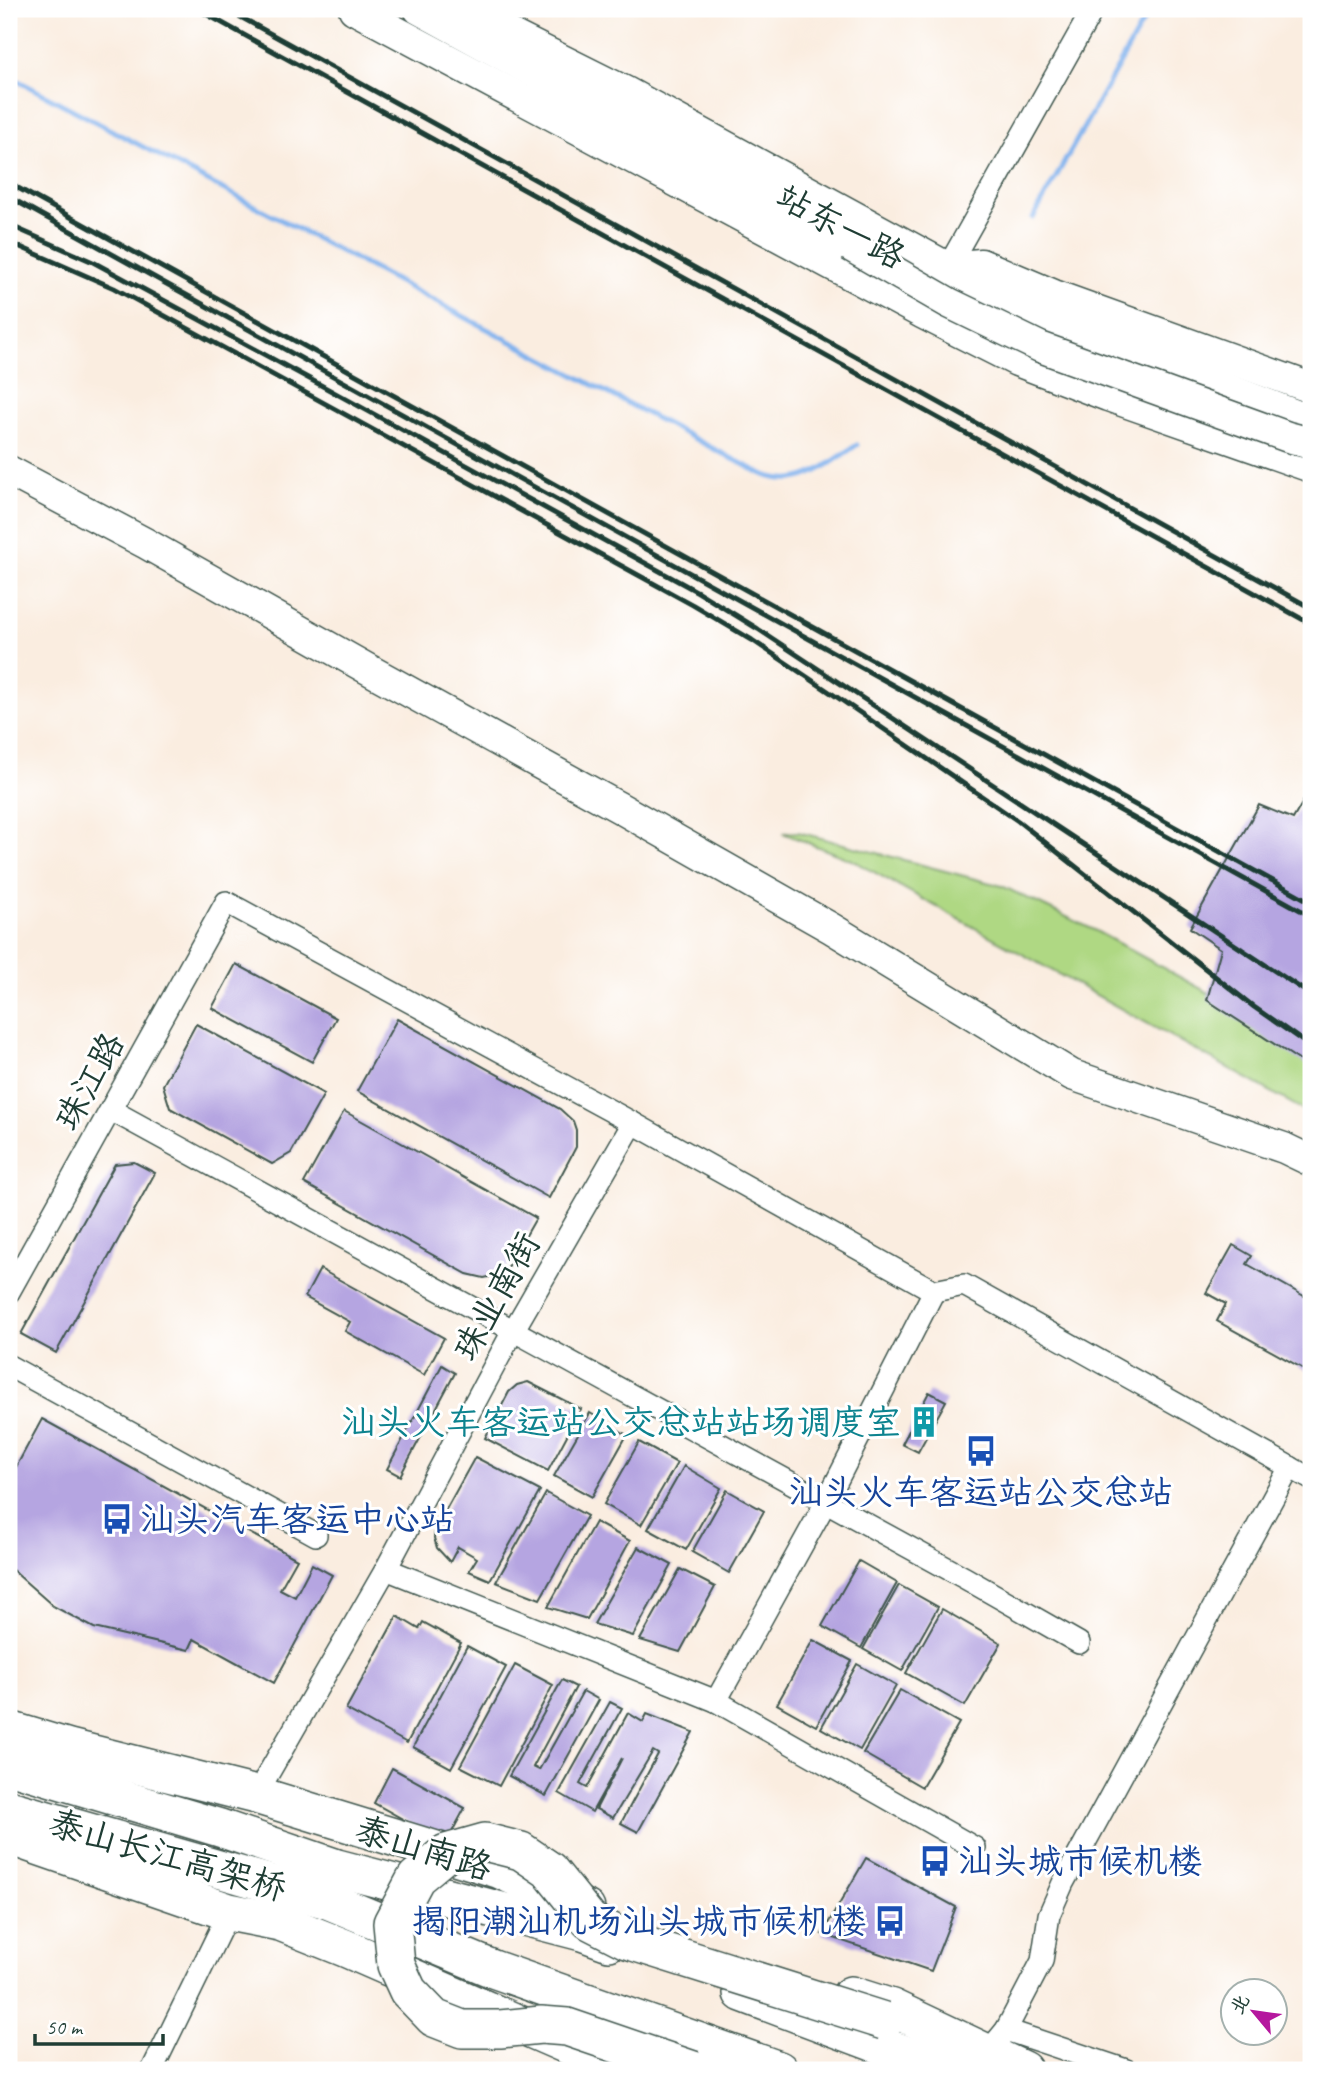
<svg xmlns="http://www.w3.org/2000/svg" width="1320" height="2079" font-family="Caveat,'LXGW WenKai TC',sans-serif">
  <rect width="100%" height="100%" fill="#fff"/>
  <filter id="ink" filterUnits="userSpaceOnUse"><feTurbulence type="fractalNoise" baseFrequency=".0143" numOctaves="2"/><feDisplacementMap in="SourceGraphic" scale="14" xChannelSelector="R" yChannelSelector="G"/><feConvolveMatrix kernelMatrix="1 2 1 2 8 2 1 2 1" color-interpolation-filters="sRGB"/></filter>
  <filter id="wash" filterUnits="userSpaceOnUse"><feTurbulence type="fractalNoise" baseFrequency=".00686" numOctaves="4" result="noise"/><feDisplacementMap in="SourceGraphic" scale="28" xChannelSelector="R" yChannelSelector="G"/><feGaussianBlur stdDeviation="1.57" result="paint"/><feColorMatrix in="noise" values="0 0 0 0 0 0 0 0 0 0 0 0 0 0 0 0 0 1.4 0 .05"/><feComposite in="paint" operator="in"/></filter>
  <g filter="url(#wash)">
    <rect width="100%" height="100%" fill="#faede0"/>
    <!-- green -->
    <path fill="#afd883" stroke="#678a5c" stroke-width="2" d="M 798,832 L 1002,886 L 1094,930 L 1311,1049 L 1311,1114 L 854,861 L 783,833 Z"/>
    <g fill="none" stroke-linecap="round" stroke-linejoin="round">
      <!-- stream -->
      <g stroke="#81b2ed" stroke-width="5">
        <path d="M 9,76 L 731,458 C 744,464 758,473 771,477 C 805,487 831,462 857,445"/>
        <path d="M 1033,218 L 1144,20"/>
      </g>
    </g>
    <g id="blocks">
      <!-- building -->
      <g fill="#b5a5e1">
        <path d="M 1311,788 L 1311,1068 L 1207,1000 L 1221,949 L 1190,928 L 1259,805 L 1293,819 Z"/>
        <path d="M 236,964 L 336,1018 L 312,1062 L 212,1008 Z"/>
        <path d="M 397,1019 L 560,1109 L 573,1121 L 576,1130 L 576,1147 L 549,1198 L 357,1091 Z"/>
        <path d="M 196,1024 L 324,1094 L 291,1153 L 272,1164 L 170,1108 L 163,1085 Z"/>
        <path d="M 344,1111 L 536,1218 L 508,1267 L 493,1276 L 484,1278 L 467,1274 L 304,1183 Z"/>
        <path d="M 134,1162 L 155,1173 L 56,1353 L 21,1334 L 115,1164 Z"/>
        <path d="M 1233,1245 L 1252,1256 L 1247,1264 L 1311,1300 L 1311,1373 L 1217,1321 L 1226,1304 L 1206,1293 Z"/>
        <path d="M 320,1269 L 444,1338 L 424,1375 L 345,1331 L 350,1322 L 305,1297 Z"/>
        <path d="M 442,1365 L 455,1373 L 400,1476 L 387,1469 Z"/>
        <path d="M 528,1382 L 581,1409 L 548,1471 L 485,1438 L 509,1392 L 517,1385 Z"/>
        <path d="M 929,1392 L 946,1401 L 918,1452 L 902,1444 Z"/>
        <path d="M 590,1413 L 627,1435 L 592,1497 L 554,1476 Z"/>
        <path d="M 42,1419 L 297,1559 L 280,1589 L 295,1597 L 312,1564 L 332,1575 L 274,1683 L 194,1639 L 189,1650 L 94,1628 L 53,1606 L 9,1567 L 9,1480 Z"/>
        <path d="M 639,1442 L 677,1463 L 641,1525 L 604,1504 Z"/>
        <path d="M 475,1457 L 540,1491 L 490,1580 L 469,1571 L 477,1558 L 458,1547 L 450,1562 L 437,1548 L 434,1538 L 435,1529 Z"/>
        <path d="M 684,1466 L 721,1488 L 686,1550 L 648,1529 Z"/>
        <path d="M 727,1490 L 764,1511 L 729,1573 L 692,1552 Z"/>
        <path d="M 546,1493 L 587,1516 L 540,1599 L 496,1582 Z"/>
        <path d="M 595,1522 L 630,1541 L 587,1619 L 548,1607 Z"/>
        <path d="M 638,1547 L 672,1565 L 633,1636 L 594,1624 Z"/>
        <path d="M 859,1561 L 897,1583 L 861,1648 L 822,1626 Z"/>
        <path d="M 680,1569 L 715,1587 L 680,1652 L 640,1640 Z"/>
        <path d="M 899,1585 L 938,1607 L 902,1671 L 863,1649 Z"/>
        <path d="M 942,1609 L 1001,1643 L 965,1706 L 906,1673 Z"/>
        <path d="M 397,1616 L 419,1629 L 423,1622 L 461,1643 L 407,1743 L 346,1709 Z"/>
        <path d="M 813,1640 L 852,1661 L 816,1726 L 777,1704 Z"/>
        <path d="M 467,1646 L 506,1667 L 451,1768 L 413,1747 Z"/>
        <path d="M 857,1664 L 896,1686 L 860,1750 L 821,1728 Z"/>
        <path d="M 515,1665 L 553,1685 L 499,1786 L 460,1766 Z"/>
        <path d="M 562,1680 L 576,1687 L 533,1767 L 539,1770 L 583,1691 L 599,1700 L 546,1796 L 509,1776 Z"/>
        <path d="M 900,1690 L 959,1723 L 922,1787 L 863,1753 Z"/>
        <path d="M 610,1702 L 622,1708 L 580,1784 L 587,1788 L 628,1713 L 643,1722 L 647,1714 L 693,1732 L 638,1832 L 621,1823 L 658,1754 L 653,1751 L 613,1818 L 596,1809 L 622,1758 L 592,1812 L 559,1793 Z"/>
        <path d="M 392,1768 L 465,1808 L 446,1843 L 374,1803 Z"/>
        <path d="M 866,1858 L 956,1907 L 931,1971 L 822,1934 Z"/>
      </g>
    </g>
  </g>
  <g filter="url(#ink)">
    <use href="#blocks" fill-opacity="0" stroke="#40574e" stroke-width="2"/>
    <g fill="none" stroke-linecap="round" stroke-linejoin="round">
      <defs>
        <g id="street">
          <path d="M 926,306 L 1093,9"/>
          <path d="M 111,1110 L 965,1578 L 1079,1643"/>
          <path d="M 9,1292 L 226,902 L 633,1123 L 934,1291 L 964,1285 L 1311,1479"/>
          <path d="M 9,1366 L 316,1535"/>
          <path d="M 386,1569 L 716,1701 L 975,1848"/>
          <path d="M 716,1701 L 826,1502 L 934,1291"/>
          <path d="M 256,1795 L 386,1569 L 513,1331 L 633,1123"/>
          <path d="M 1006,2030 L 1126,2070"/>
          <path d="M 152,2070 L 229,1912"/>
          <path d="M 946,2070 L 970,2064 L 987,2053 L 1006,2030 L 1042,1961 L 1049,1915 L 1063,1883 L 1290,1467"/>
        </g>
        <g id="secondary">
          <path d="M 354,9 L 922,313 L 1017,361 L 1108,396 L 1311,467"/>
          <path d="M 419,9 L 850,246"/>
          <path d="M 460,9 L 626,92 L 1033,314 L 1311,421"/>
          <path d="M 970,265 L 981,264 L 1054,295 L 1311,388"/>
          <path d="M 9,471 L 145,543 L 366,668 L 620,808 L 831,928 L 1072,1075 L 1284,1148 L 1311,1161"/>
        </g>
        <g id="highway">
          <path d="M 9,1730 L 69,1748 L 256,1795 L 498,1869 L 586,1909"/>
          <path d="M 9,1765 L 220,1828 L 337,1868 L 582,1932 L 609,1942"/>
          <path d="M 9,1809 L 327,1900 L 493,1969 L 779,2070"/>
          <path d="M 9,1836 L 229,1912 L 280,1922 L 345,1948 L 606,2062 L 630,2070"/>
          <path d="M 742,1993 L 947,2070"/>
          <path d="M 851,1995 L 892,2008 L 1023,2070"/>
        </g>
      </defs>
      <!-- street casing -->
      <use href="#street" stroke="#40574e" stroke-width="24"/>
      <!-- secondary casing -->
      <use href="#secondary" stroke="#40574e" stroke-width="33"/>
      <!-- highway casing -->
      <use href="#highway" stroke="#40574e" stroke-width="40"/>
      <!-- street -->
      <use href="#street" stroke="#fff" stroke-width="21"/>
      <!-- secondary -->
      <use href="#secondary" stroke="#fff" stroke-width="30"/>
      <!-- highway -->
      <use href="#highway" stroke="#fff" stroke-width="37"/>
      <!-- rail -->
      <g stroke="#1f3d34" stroke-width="5">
        <path d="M 197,9 L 1311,624"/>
        <path d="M 226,9 L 1311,608"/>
        <path d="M 9,183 L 1311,902"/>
        <path d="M 9,197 L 1311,916"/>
        <path d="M 9,225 L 93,262 L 317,383 L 698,592 L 758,629 L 1311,995"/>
        <path d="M 9,242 L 114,288 L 693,605 L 752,640 L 834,695 L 1018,821 L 1254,1007 L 1311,1047"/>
      </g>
      <defs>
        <path id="secondary-bridge" d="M 850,246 L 949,303 L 1040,347 L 1288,437 L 1311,443"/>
        <path id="highway-bridge" d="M 693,2070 L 567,2027 L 541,2025 L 500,2029 L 462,2029 L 434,2018 L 408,1991 L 396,1965 L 392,1923 L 416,1878 L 446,1853 L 485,1842 L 521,1851 L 549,1870 L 590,1921 L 627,1940 L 884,2021"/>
      </defs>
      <!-- secondary-bridge casing -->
      <use href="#secondary-bridge" stroke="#40574e" stroke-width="33" stroke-linecap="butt"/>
      <!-- highway-bridge casing -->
      <use href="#highway-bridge" stroke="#40574e" stroke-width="40" stroke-linecap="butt"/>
      <!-- secondary-bridge -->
      <use href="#secondary-bridge" stroke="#fff" stroke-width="30"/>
      <!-- highway-bridge -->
      <use href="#highway-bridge" stroke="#fff" stroke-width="37"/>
    </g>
  </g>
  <!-- icons -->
  <defs>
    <symbol id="building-bare" viewBox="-9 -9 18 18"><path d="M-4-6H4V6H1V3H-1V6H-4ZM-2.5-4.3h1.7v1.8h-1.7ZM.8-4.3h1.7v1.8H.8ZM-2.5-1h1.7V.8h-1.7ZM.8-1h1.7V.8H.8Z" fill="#0f9aa8" stroke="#fff" stroke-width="2.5" paint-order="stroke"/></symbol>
    <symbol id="bus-bare" viewBox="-9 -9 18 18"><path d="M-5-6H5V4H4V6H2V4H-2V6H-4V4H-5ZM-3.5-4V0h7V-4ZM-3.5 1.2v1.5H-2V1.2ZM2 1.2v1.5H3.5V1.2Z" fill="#1a4fb4" stroke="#fff" stroke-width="2.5" paint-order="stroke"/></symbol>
  </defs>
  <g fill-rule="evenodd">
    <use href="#building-bare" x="902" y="1400" width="44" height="44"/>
    <use href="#bus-bare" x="959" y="1429" width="44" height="44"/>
    <use href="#bus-bare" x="95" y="1497" width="44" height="44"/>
    <use href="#bus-bare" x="913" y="1839" width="44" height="44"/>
    <use href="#bus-bare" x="868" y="1899" width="44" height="44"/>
  </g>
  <g text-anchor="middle" stroke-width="6" stroke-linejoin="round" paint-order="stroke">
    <!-- street labels -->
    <g font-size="35" fill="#1f3d34" stroke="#fff">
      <text transform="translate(841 226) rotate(28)" y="12">站东一路</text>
      <text transform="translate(89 1081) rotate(-61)" y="12">珠江路</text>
      <text transform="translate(496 1296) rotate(-61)" y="12">珠业南街</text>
      <text transform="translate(424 1848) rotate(17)" y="12">泰山南路</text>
      <text transform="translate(168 1855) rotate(16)" y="12">泰山长江高架桥</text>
    </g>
    <!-- culture labels -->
    <g font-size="35" fill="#0d838f" stroke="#fff" text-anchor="end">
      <text x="901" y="1434">汕头火车客运站公交总站站场调度室</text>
    </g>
    <!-- transit labels -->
    <g font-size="35" fill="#164399" stroke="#fff" text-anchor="start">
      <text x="981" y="1504" text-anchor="middle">汕头火车客运站公交总站</text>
      <text x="140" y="1531">汕头汽车客运中心站</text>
      <text x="958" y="1873">汕头城市候机楼</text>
      <text x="867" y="1933" text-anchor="end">揭阳潮汕机场汕头城市候机楼</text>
    </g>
  </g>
  <!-- margin -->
  <rect width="1320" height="2079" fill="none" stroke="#fff" stroke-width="35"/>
  <!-- north arrow -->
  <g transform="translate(1254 2012) rotate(299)"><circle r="33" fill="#ffffff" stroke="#a5b1ae" stroke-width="2"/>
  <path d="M0-5L12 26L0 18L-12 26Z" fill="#b5179e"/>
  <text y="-10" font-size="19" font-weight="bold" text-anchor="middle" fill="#1f3d34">北</text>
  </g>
  <!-- scale -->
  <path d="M35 2034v10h128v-10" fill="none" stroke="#1f3d34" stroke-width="3.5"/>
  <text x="46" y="2034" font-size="21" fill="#1f3d34" stroke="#ffffff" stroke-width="5" paint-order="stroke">50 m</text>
</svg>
